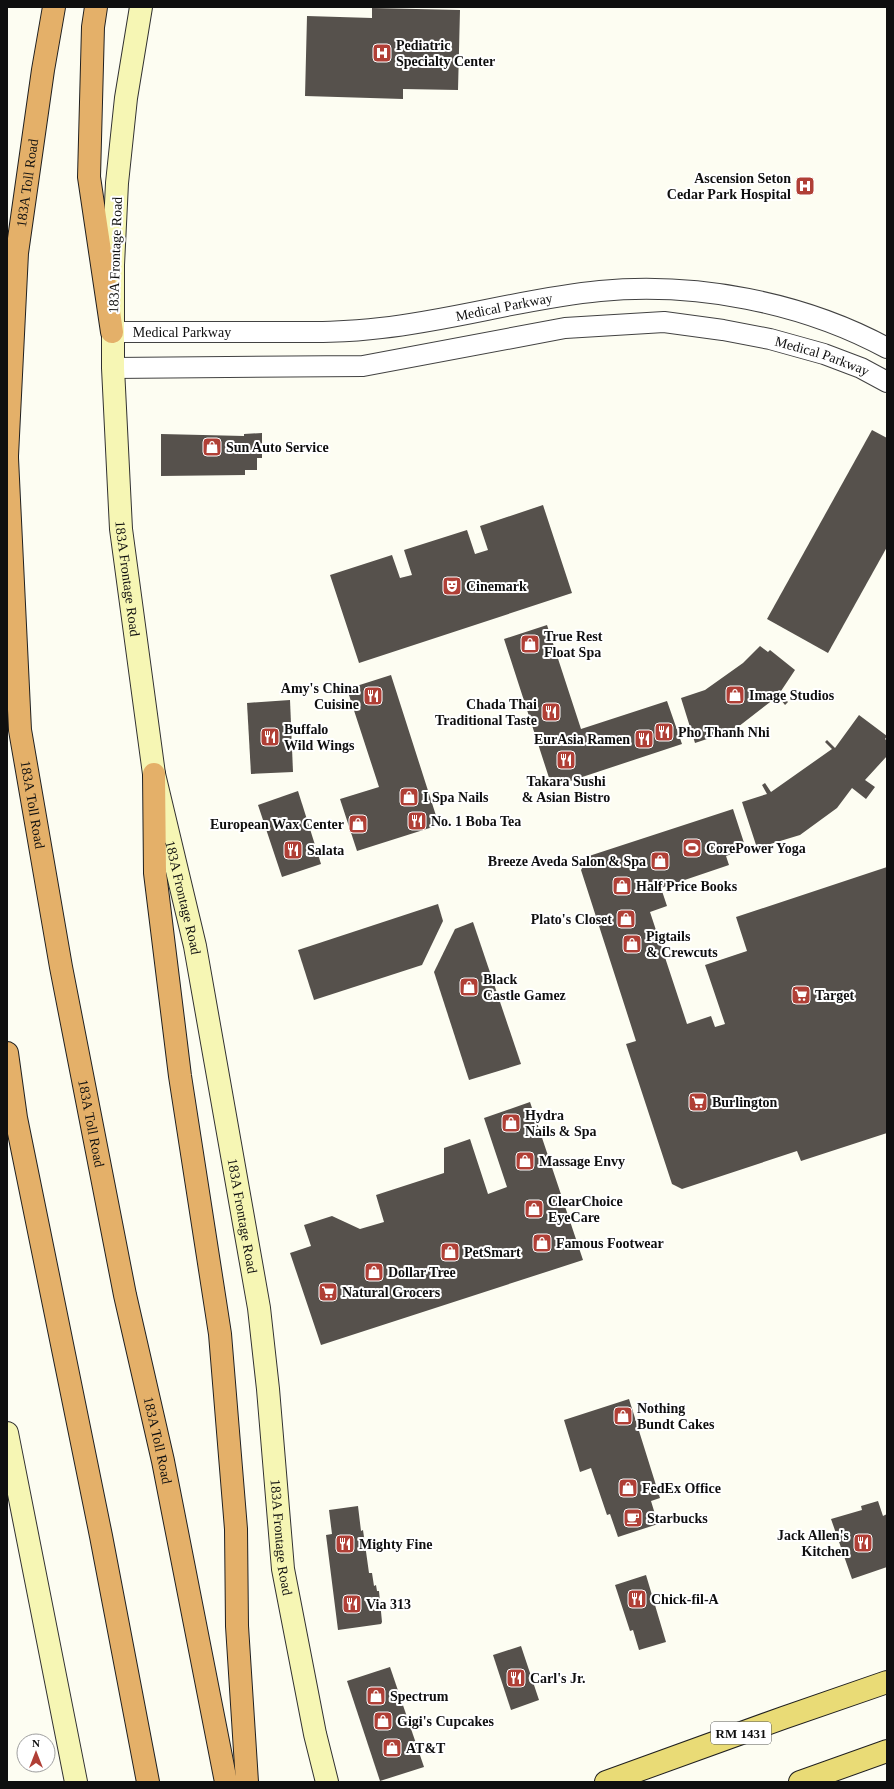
<svg xmlns="http://www.w3.org/2000/svg" width="894" height="1789" font-family="'Times New Roman',serif">
  <rect width="100%" height="100%" fill="#fdfdf2"/>
  <!-- building -->
  <g fill="#56514c">
    <path d="M 372,8 L 460,10 L 458,90 L 403,89 L 403,99 L 305,96 L 307,16 L 372,18 Z"/>
    <path d="M 872,430 L 887,438 L 887,547 L 828,653 L 767,619 Z"/>
    <path d="M 262,433 L 262,458 L 257,458 L 257,470 L 245,470 L 245,475 L 161,476 L 161,434 L 244,436 L 244,434 Z"/>
    <path d="M 543,505 L 572,593 L 359,663 L 330,575 L 392,555 L 400,578 L 412,575 L 404,550 L 467,530 L 475,554 L 488,550 L 480,526 Z"/>
    <path d="M 547,625 L 581,729 L 667,701 L 682,744 L 552,787 L 504,639 Z"/>
    <path d="M 760,646 L 768,652 L 770,650 L 795,670 L 779,694 L 788,702 L 785,705 L 778,696 L 734,730 L 737,735 L 735,737 L 731,731 L 695,743 L 681,698 L 705,690 L 743,663 Z"/>
    <path d="M 391,675 L 439,825 L 357,851 L 340,799 L 379,787 L 347,689 Z"/>
    <path d="M 290,700 L 293,772 L 251,774 L 247,703 Z"/>
    <path d="M 859,715 L 887,736 L 885,739 L 887,741 L 887,756 L 865,780 L 875,787 L 866,799 L 852,788 L 837,808 L 800,835 L 757,848 L 742,802 L 767,794 L 762,785 L 765,783 L 771,792 L 832,749 L 825,742 L 827,740 L 835,748 Z"/>
    <path d="M 298,791 L 321,864 L 282,877 L 258,805 Z"/>
    <path d="M 733,809 L 746,849 L 726,856 L 729,865 L 661,888 L 667,906 L 650,912 L 687,1024 L 711,1016 L 715,1027 L 725,1024 L 705,965 L 747,951 L 736,917 L 887,867 L 887,1133 L 801,1161 L 797,1151 L 682,1189 L 672,1184 L 626,1044 L 636,1041 L 581,870 L 589,856 Z"/>
    <path d="M 438,904 L 443,921 L 422,965 L 314,1000 L 298,950 Z"/>
    <path d="M 473,922 L 521,1064 L 469,1080 L 434,972 L 455,929 Z"/>
    <path d="M 530,1102 L 583,1260 L 321,1345 L 290,1253 L 311,1246 L 304,1225 L 332,1216 L 360,1229 L 384,1222 L 376,1195 L 444,1173 L 444,1148 L 470,1139 L 488,1194 L 507,1187 L 484,1118 Z"/>
    <path d="M 629,1399 L 660,1498 L 651,1501 L 658,1524 L 618,1537 L 610,1514 L 607,1515 L 591,1468 L 580,1472 L 564,1420 Z"/>
    <path d="M 878,1501 L 883,1516 L 887,1514 L 887,1567 L 852,1579 L 831,1519 L 862,1510 L 861,1506 Z"/>
    <path d="M 358,1506 L 361,1531 L 363,1530 L 369,1573 L 372,1573 L 374,1586 L 376,1585 L 377,1591 L 379,1591 L 382,1622 L 381,1624 L 338,1630 L 326,1535 L 332,1534 L 329,1510 Z"/>
    <path d="M 646,1575 L 666,1642 L 639,1650 L 633,1630 L 630,1631 L 615,1585 Z"/>
    <path d="M 521,1646 L 539,1700 L 511,1710 L 493,1655 Z"/>
    <path d="M 390,1667 L 424,1767 L 380,1781 L 347,1681 Z"/>
  </g>
  <g fill="none" stroke-linecap="round" stroke-linejoin="round">
    <defs>
      <g id="tertiary">
        <path id="s1" d="M 112,332 C 162,332 212,332 262,332 C 302,332 342,333 381,328 C 455,320 526,298 600,291 C 696,282 802,302 887,348"/>
        <path id="s2" d="M 113,368 L 363,366 L 565,328 L 664,322 L 723,330 L 770,339 L 824,354 L 861,368 L 887,382"/>
      </g>
      <g id="secondary">
        <path id="s3" d="M 141,7 L 126,98 L 117,183 L 113,265 L 113,368 L 121,529 L 154,774 L 195,946 L 259,1308 L 268,1389 L 283,1569 L 315,1734 L 327,1782"/>
        <path d="M 7,1433 L 76,1782"/>
      </g>
      <g id="primary">
        <path d="M 606,1782 L 783,1718 L 887,1682"/>
        <path d="M 800,1782 L 887,1751"/>
      </g>
      <g id="motorway">
        <path d="M 96,7 L 93,27 L 89,177 L 112,332"/>
        <path id="s4" d="M 7,456 L 17,253 L 43,70 L 54,7"/>
        <path id="s5" d="M 7,458 L 20,730 L 61,967 L 125,1295 L 163,1461 L 226,1782"/>
        <path d="M 154,774 L 155,873 L 180,1076 L 220,1334 L 236,1529 L 237,1626 L 247,1782"/>
        <path d="M 7,1053 L 16,1118 L 101,1536 L 148,1782"/>
      </g>
    </defs>
    <!-- tertiary casing -->
    <use href="#tertiary" stroke="#424242" stroke-width="22"/>
    <!-- secondary casing -->
    <use href="#secondary" stroke="#313131" stroke-width="24"/>
    <!-- primary casing -->
    <use href="#primary" stroke="#202020" stroke-width="24"/>
    <!-- motorway casing -->
    <use href="#motorway" stroke="#202020" stroke-width="24"/>
    <!-- tertiary -->
    <use href="#tertiary" stroke="#fff" stroke-width="20"/>
    <!-- secondary -->
    <use href="#secondary" stroke="#f6f6b4" stroke-width="22"/>
    <!-- primary -->
    <use href="#primary" stroke="#e9db76" stroke-width="22"/>
    <!-- motorway -->
    <use href="#motorway" stroke="#e4b069" stroke-width="22"/>
  </g>
  <!-- icons -->
  <defs>
    <symbol id="hospital-square" viewBox="-11 -11 22 22"><rect x="-9" y="-9" width="18" height="18" rx="4" fill="#b03f36" stroke="#fff"/><path d="M-5-5h3v3.5h4V-5h3V5h-3V1.5h-4V5h-3Z" fill="#fff"/></symbol>
    <symbol id="shop-square" viewBox="-11 -11 22 22"><rect x="-9" y="-9" width="18" height="18" rx="4" fill="#b03f36" stroke="#fff"/><path d="M-5-2.5h2.3a2.7 3.5 0 0 1 5.4 0H5L5.5 6h-11ZM-1.5-2.5h3a1.5 2.3 0 0 0-3 0Z" fill="#fff"/></symbol>
    <symbol id="theatre-square" viewBox="-11 -11 22 22"><rect x="-9" y="-9" width="18" height="18" rx="4" fill="#b03f36" stroke="#fff"/><path d="M-5-5.5Q0-4 5-5.5V0Q5 5 0 6Q-5 5-5 0ZM-3.3-2.5H-1v1.5H-3.3ZM1-2.5H3.3v1.5H1ZM-2.8 1Q0 5.5 2.8 1Z" fill="#fff"/></symbol>
    <symbol id="restaurant-square" viewBox="-11 -11 22 22"><rect x="-9" y="-9" width="18" height="18" rx="4" fill="#b03f36" stroke="#fff"/><path d="M-5-6h1v4h1v-4h1v4h1v-4h1v5L-1.5 .5V6h-2V.5L-5-1ZM5-6V6H3V1.5H1.5Q1.5-4 5-6Z" fill="#fff"/></symbol>
    <symbol id="stadium-square" viewBox="-11 -11 22 22"><rect x="-9" y="-9" width="18" height="18" rx="4" fill="#b03f36" stroke="#fff"/><path d="M0-5a6.5 5 0 1 0 0 10a6.5 5 0 1 0 0-10ZM-3.5-1.8h7v3.6h-7Z" fill="#fff"/></symbol>
    <symbol id="supermarket-square" viewBox="-11 -11 22 22"><rect x="-9" y="-9" width="18" height="18" rx="4" fill="#b03f36" stroke="#fff"/><path d="M-6-5.5h2.5l.6 2H6L4.5 2H-2.5L-4.4-4H-6ZM-1.5 3.2a1.3 1.3 0 1 0 .1 0ZM3 3.2a1.3 1.3 0 1 0 .1 0Z" fill="#fff"/></symbol>
    <symbol id="cafe-square" viewBox="-11 -11 22 22"><rect x="-9" y="-9" width="18" height="18" rx="4" fill="#b03f36" stroke="#fff"/><path d="M-5.5-4.5H6V0H3Q3 3.5 0 3.5H-2.5Q-5.5 3.5-5.5 0ZM3-3.2v2h1.7v-2ZM-6 4.5H4V6H-6Z" fill="#fff"/></symbol>
  </defs>
  <g fill-rule="evenodd">
    <use href="#hospital-square" x="371" y="42" width="22" height="22"/>
    <use href="#hospital-square" x="794" y="175" width="22" height="22"/>
    <use href="#shop-square" x="201" y="436" width="22" height="22"/>
    <use href="#theatre-square" x="441" y="575" width="22" height="22"/>
    <use href="#shop-square" x="519" y="633" width="22" height="22"/>
    <use href="#shop-square" x="724" y="684" width="22" height="22"/>
    <use href="#restaurant-square" x="362" y="685" width="22" height="22"/>
    <use href="#restaurant-square" x="540" y="701" width="22" height="22"/>
    <use href="#restaurant-square" x="653" y="721" width="22" height="22"/>
    <use href="#restaurant-square" x="259" y="726" width="22" height="22"/>
    <use href="#restaurant-square" x="633" y="728" width="22" height="22"/>
    <use href="#restaurant-square" x="555" y="749" width="22" height="22"/>
    <use href="#shop-square" x="398" y="786" width="22" height="22"/>
    <use href="#restaurant-square" x="406" y="810" width="22" height="22"/>
    <use href="#shop-square" x="347" y="813" width="22" height="22"/>
    <use href="#stadium-square" x="681" y="837" width="22" height="22"/>
    <use href="#restaurant-square" x="282" y="839" width="22" height="22"/>
    <use href="#shop-square" x="649" y="850" width="22" height="22"/>
    <use href="#shop-square" x="611" y="875" width="22" height="22"/>
    <use href="#shop-square" x="615" y="908" width="22" height="22"/>
    <use href="#shop-square" x="621" y="933" width="22" height="22"/>
    <use href="#shop-square" x="458" y="976" width="22" height="22"/>
    <use href="#supermarket-square" x="790" y="984" width="22" height="22"/>
    <use href="#supermarket-square" x="687" y="1091" width="22" height="22"/>
    <use href="#shop-square" x="500" y="1112" width="22" height="22"/>
    <use href="#shop-square" x="514" y="1150" width="22" height="22"/>
    <use href="#shop-square" x="523" y="1198" width="22" height="22"/>
    <use href="#shop-square" x="531" y="1232" width="22" height="22"/>
    <use href="#shop-square" x="439" y="1241" width="22" height="22"/>
    <use href="#shop-square" x="363" y="1261" width="22" height="22"/>
    <use href="#supermarket-square" x="317" y="1281" width="22" height="22"/>
    <use href="#shop-square" x="612" y="1405" width="22" height="22"/>
    <use href="#shop-square" x="617" y="1477" width="22" height="22"/>
    <use href="#cafe-square" x="622" y="1507" width="22" height="22"/>
    <use href="#restaurant-square" x="852" y="1532" width="22" height="22"/>
    <use href="#restaurant-square" x="334" y="1533" width="22" height="22"/>
    <use href="#restaurant-square" x="626" y="1588" width="22" height="22"/>
    <use href="#restaurant-square" x="341" y="1593" width="22" height="22"/>
    <use href="#restaurant-square" x="505" y="1667" width="22" height="22"/>
    <use href="#shop-square" x="365" y="1685" width="22" height="22"/>
    <use href="#shop-square" x="372" y="1710" width="22" height="22"/>
    <use href="#shop-square" x="381" y="1737" width="22" height="22"/>
  </g>
  <g text-anchor="middle" stroke-width="4" stroke-linejoin="round" paint-order="stroke">
    <!-- shield labels -->
    <rect fill="#fff" stroke="#575757" stroke-width="1" x="711" y="1722" width="60" height="22" rx="3"/>
    <g font-size="13" font-weight="bold" fill="#0f0f0f">
      <text x="741" y="1738">RM 1431</text>
    </g>
    <!-- poi labels -->
    <g font-size="14" font-weight="bold" fill="#0f0f0f" stroke="#fff" text-anchor="start">
      <text x="396" y="50">Pediatric<tspan x="396" dy="16">Specialty Center</tspan></text>
      <text x="791" y="183" text-anchor="end">Ascension Seton<tspan x="791" dy="16">Cedar Park Hospital</tspan></text>
      <text x="226" y="452">Sun Auto Service</text>
      <text x="466" y="591">Cinemark</text>
      <text x="544" y="641">True Rest<tspan x="544" dy="16">Float Spa</tspan></text>
      <text x="359" y="693" text-anchor="end">Amy's China<tspan x="359" dy="16">Cuisine</tspan></text>
      <text x="749" y="700">Image Studios</text>
      <text x="537" y="709" text-anchor="end">Chada Thai<tspan x="537" dy="16">Traditional Taste</tspan></text>
      <text x="284" y="734">Buffalo<tspan x="284" dy="16">Wild Wings</tspan></text>
      <text x="678" y="737">Pho Thanh Nhi</text>
      <text x="630" y="744" text-anchor="end">EurAsia Ramen</text>
      <text x="566" y="786" text-anchor="middle">Takara Sushi<tspan x="566" dy="16">&amp; Asian Bistro</tspan></text>
      <text x="423" y="802">I Spa Nails</text>
      <text x="431" y="826">No. 1 Boba Tea</text>
      <text x="344" y="829" text-anchor="end">European Wax Center</text>
      <text x="706" y="853">CorePower Yoga</text>
      <text x="307" y="855">Salata</text>
      <text x="646" y="866" text-anchor="end">Breeze Aveda Salon &amp; Spa</text>
      <text x="636" y="891">Half Price Books</text>
      <text x="612" y="924" text-anchor="end">Plato's Closet</text>
      <text x="646" y="941">Pigtails<tspan x="646" dy="16">&amp; Crewcuts</tspan></text>
      <text x="483" y="984">Black<tspan x="483" dy="16">Castle Gamez</tspan></text>
      <text x="815" y="1000">Target</text>
      <text x="712" y="1107">Burlington</text>
      <text x="525" y="1120">Hydra<tspan x="525" dy="16">Nails &amp; Spa</tspan></text>
      <text x="539" y="1166">Massage Envy</text>
      <text x="548" y="1206">ClearChoice<tspan x="548" dy="16">EyeCare</tspan></text>
      <text x="556" y="1248">Famous Footwear</text>
      <text x="464" y="1257">PetSmart</text>
      <text x="388" y="1277">Dollar Tree</text>
      <text x="342" y="1297">Natural Grocers</text>
      <text x="637" y="1413">Nothing<tspan x="637" dy="16">Bundt Cakes</tspan></text>
      <text x="642" y="1493">FedEx Office</text>
      <text x="647" y="1523">Starbucks</text>
      <text x="849" y="1540" text-anchor="end">Jack Allen's<tspan x="849" dy="16">Kitchen</tspan></text>
      <text x="359" y="1549">Mighty Fine</text>
      <text x="651" y="1604">Chick-fil-A</text>
      <text x="366" y="1609">Via 313</text>
      <text x="530" y="1683">Carl's Jr.</text>
      <text x="390" y="1701">Spectrum</text>
      <text x="397" y="1726">Gigi's Cupcakes</text>
      <text x="406" y="1753">AT&amp;T</text>
    </g>
    <!-- street labels -->
    <g font-size="14" fill="#0f0f0f" stroke="#fff">
      <text dy="5" stroke="none"><textPath href="#s4" startOffset="274">183A Toll Road</textPath></text>
      <text transform="translate(115 255) rotate(-88)" y="5">183A Frontage Road</text>
      <text dy="5" stroke="none"><textPath href="#s1" startOffset="394">Medical Parkway</textPath></text>
      <text dy="5" stroke="none"><textPath href="#s1" startOffset="70">Medical Parkway</textPath></text>
      <text dy="5" stroke="none"><textPath href="#s2" startOffset="717">Medical Parkway</textPath></text>
      <text dy="5" stroke="none"><textPath href="#s3" startOffset="574">183A Frontage Road</textPath></text>
      <text dy="5" stroke="none"><textPath href="#s5" startOffset="348">183A Toll Road</textPath></text>
      <text dy="5" stroke="none"><textPath href="#s3" startOffset="898">183A Frontage Road</textPath></text>
      <text dy="5" stroke="none"><textPath href="#s5" startOffset="672">183A Toll Road</textPath></text>
      <text dy="5" stroke="none"><textPath href="#s3" startOffset="1222">183A Frontage Road</textPath></text>
      <text dy="5" stroke="none"><textPath href="#s5" startOffset="996">183A Toll Road</textPath></text>
      <text dy="5" stroke="none"><textPath href="#s3" startOffset="1546">183A Frontage Road</textPath></text>
    </g>
  </g>
  <!-- border -->
  <rect width="894" height="1789" fill="none" stroke="#0f0f0f" stroke-width="16"/>
  <!-- north arrow -->
  <g transform="translate(36 1753)"><circle r="19" fill="#ffffff" stroke="#9f9f9f"/>
  <path d="M0-3L7 15L0 10L-7 15Z" fill="#b03f36"/>
  <text y="-6" font-size="11" font-weight="bold" text-anchor="middle" fill="#0f0f0f">N</text>
  </g>
</svg>
